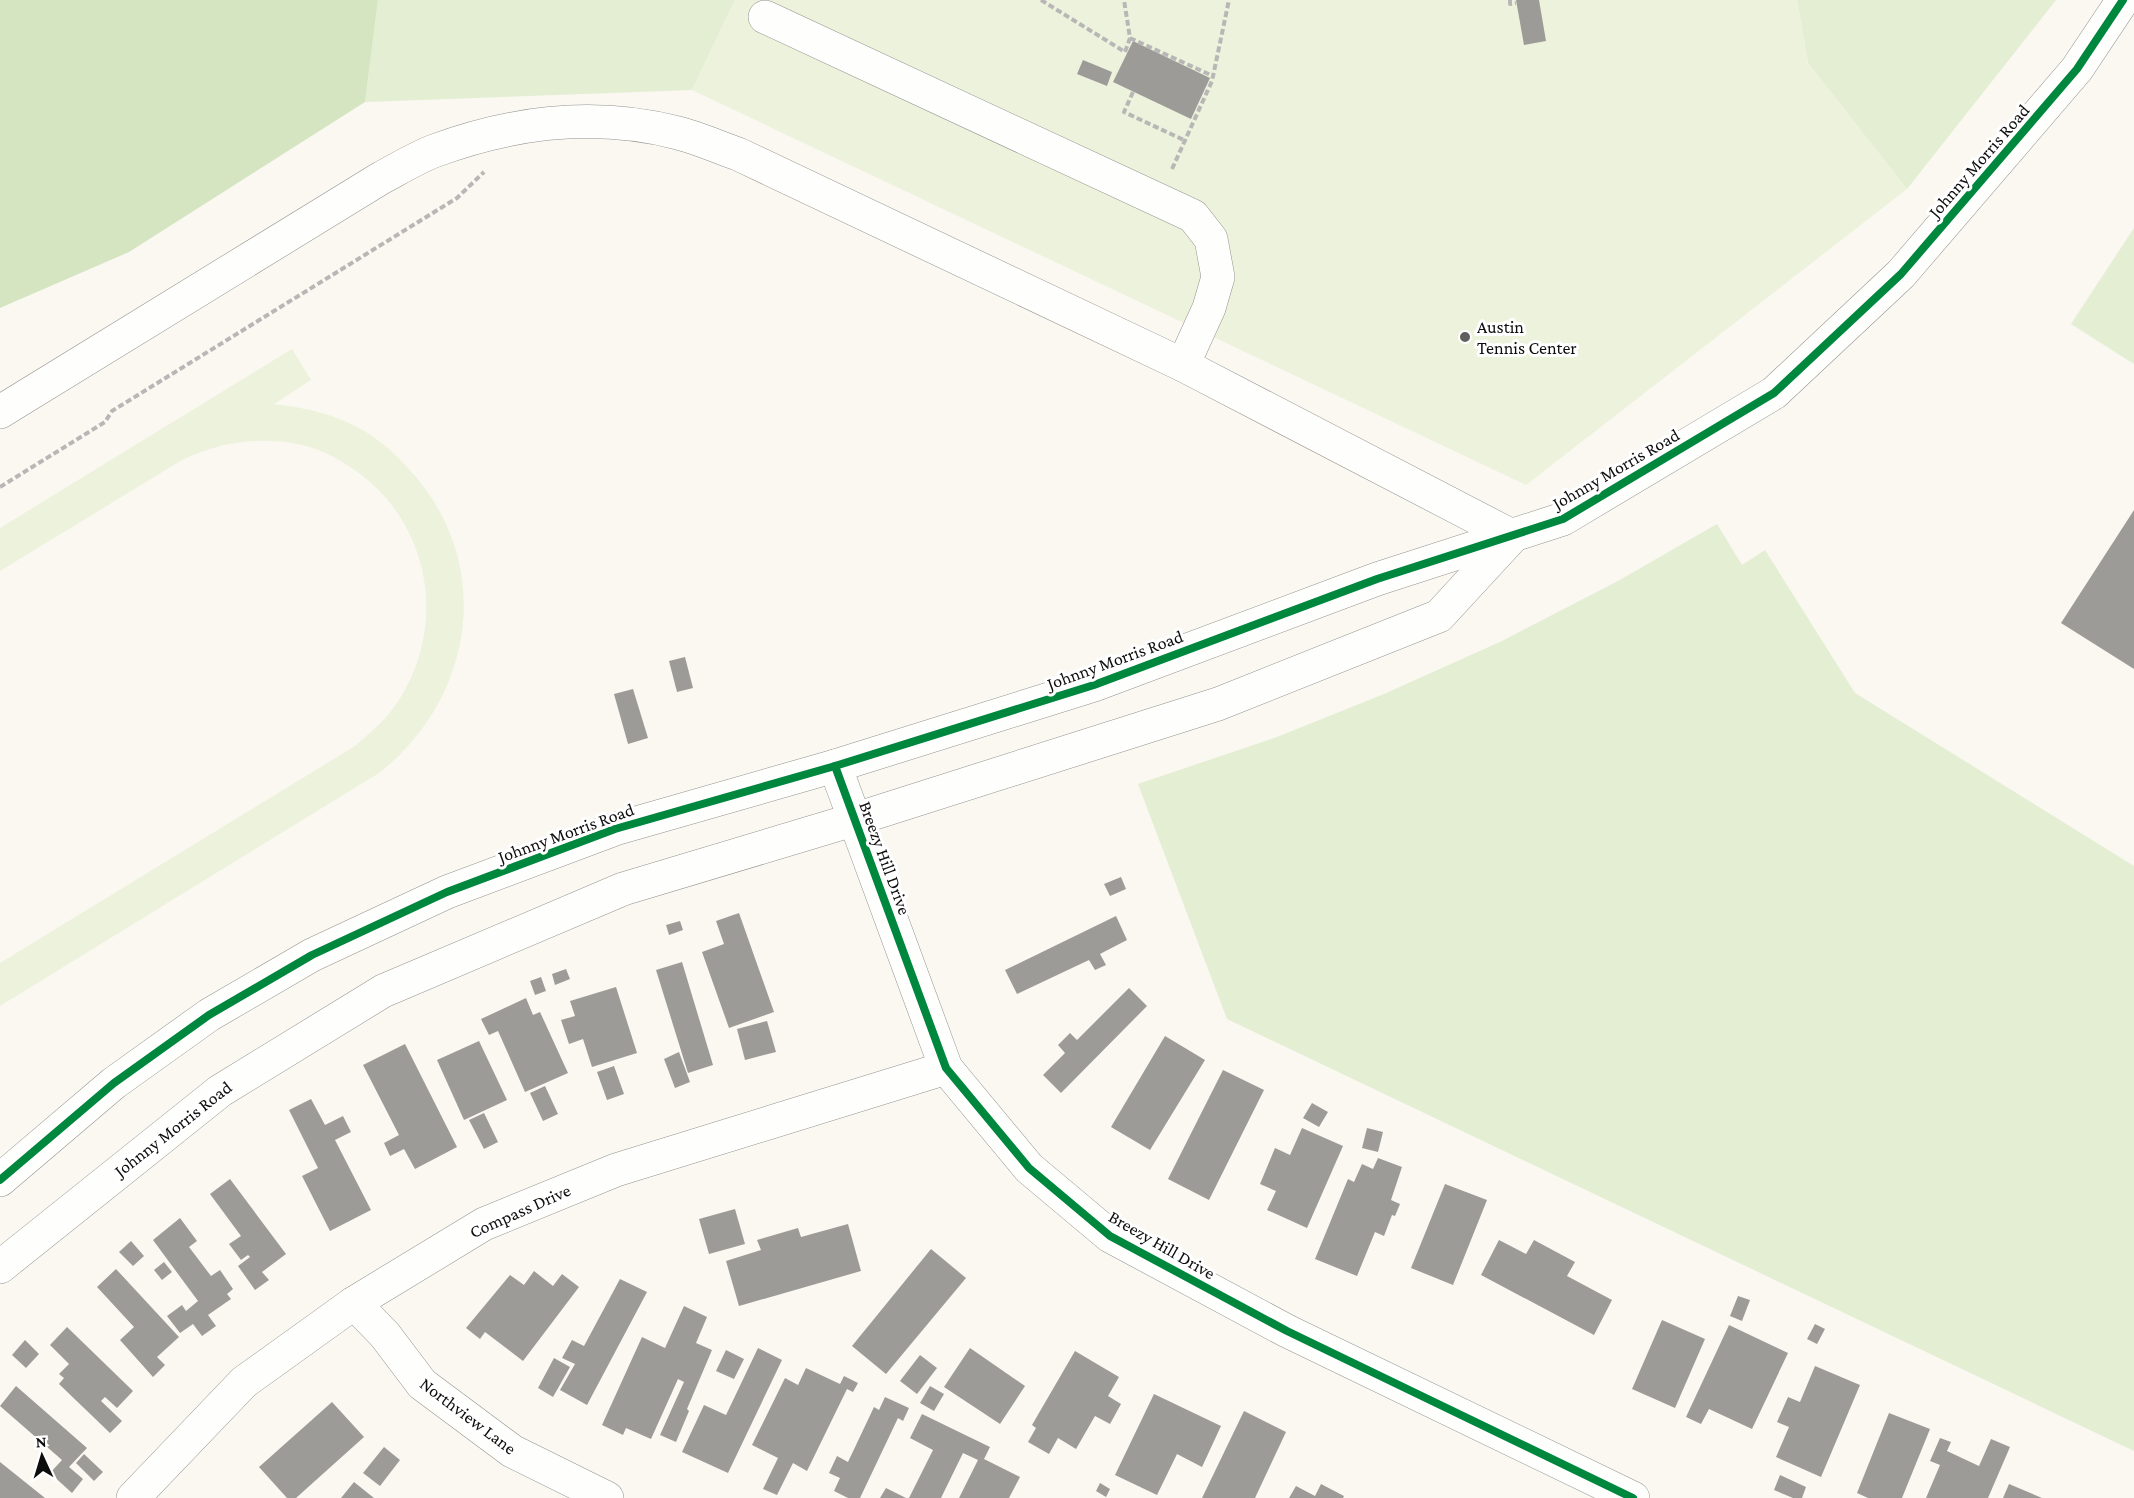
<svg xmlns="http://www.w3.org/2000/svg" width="2134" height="1498" font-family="'Crimson Pro',serif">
  <rect width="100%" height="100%" fill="#faf8f1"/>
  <!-- green -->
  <g fill="#e3eed3">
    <path d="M 378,0 L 735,0 L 692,90 L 365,102 Z"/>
    <path d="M 1797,0 L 2056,0 L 1907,189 L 1808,63 Z"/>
    <path d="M 2134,228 L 2134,364 L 2071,324 Z"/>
    <path d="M 1717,524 L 1742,565 L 1765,550 L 1855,693 L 2134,866 L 2134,1451 L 1227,1019 L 1138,784 L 1277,737 L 1384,694 L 1502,641 L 1618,581 Z"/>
  </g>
  <!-- forest -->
  <path fill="#d5e5c1" d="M 0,0 L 378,0 L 365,102 L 129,252 L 0,308 Z"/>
  <!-- pitch -->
  <g fill="#edf2dc">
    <path d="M 735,0 L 1797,0 L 1808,63 L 1907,189 L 1526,485 L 692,90 Z"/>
    <path d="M 292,349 L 311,380 L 274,404 C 300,407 325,412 349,423 C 371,433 391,449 407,467 C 495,559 477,696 379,773 L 0,1006 L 0,963 L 355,746 C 371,732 387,719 399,700 C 450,620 428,515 347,465 C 332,455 315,447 297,444 C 256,436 219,443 182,460 L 0,571 L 0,528 Z"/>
  </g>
  <!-- building -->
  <g fill="#9d9b97">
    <path d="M 1516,0 L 1539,0 L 1546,41 L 1524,45 Z"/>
    <path d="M 1133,41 L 1210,78 L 1191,119 L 1113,82 Z"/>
    <path d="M 1083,60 L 1112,72 L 1107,86 L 1077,74 Z"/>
    <path d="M 2134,510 L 2134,669 L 2061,623 Z"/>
    <path d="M 685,657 L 693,688 L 677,692 L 669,661 Z"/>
    <path d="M 633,689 L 648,738 L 628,744 L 614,694 Z"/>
    <path d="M 1121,877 L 1126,889 L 1110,896 L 1104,884 Z"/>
    <path d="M 739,913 L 774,1012 L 729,1028 L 702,952 L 724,944 L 716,921 Z"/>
    <path d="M 1116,916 L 1127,940 L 1100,954 L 1106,965 L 1095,970 L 1089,960 L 1017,994 L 1005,970 Z"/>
    <path d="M 680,921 L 683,930 L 669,935 L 666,925 Z"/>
    <path d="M 682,962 L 713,1065 L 688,1073 L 656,970 Z"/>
    <path d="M 566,969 L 570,979 L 555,985 L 552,974 Z"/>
    <path d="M 541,977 L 546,991 L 535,995 L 530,981 Z"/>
    <path d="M 616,987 L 637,1053 L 592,1067 L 583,1039 L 569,1044 L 561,1020 L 575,1016 L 570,1001 Z"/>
    <path d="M 1129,988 L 1147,1006 L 1061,1093 L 1043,1075 L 1065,1053 L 1058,1045 L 1070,1033 L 1077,1040 Z"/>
    <path d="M 526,998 L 533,1015 L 540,1012 L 568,1073 L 525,1092 L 498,1031 L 489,1035 L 481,1019 Z"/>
    <path d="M 767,1021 L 776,1052 L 745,1060 L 737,1029 Z"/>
    <path d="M 1165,1036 L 1205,1060 L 1150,1150 L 1111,1127 Z"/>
    <path d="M 479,1041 L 507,1100 L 464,1120 L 437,1060 Z"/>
    <path d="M 405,1044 L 457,1147 L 415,1169 L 404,1149 L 390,1156 L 384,1143 L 399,1135 L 363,1065 Z"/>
    <path d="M 679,1052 L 690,1082 L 675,1088 L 664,1059 Z"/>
    <path d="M 614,1066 L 624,1094 L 607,1100 L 597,1072 Z"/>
    <path d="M 1223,1070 L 1264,1090 L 1209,1200 L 1168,1179 Z"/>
    <path d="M 545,1086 L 558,1114 L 543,1121 L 530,1093 Z"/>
    <path d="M 311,1099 L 325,1125 L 343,1116 L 351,1132 L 335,1140 L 371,1210 L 330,1231 L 302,1176 L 318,1168 L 289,1110 Z"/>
    <path d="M 1312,1103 L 1328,1112 L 1319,1127 L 1303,1118 Z"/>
    <path d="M 484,1113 L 498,1142 L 484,1149 L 469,1120 Z"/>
    <path d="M 1302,1128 L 1343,1146 L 1307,1228 L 1267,1210 L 1276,1191 L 1260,1184 L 1275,1148 L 1290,1155 Z"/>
    <path d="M 1367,1128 L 1383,1132 L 1378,1152 L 1362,1148 Z"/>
    <path d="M 1378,1158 L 1402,1167 L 1391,1200 L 1400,1204 L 1395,1216 L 1392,1215 L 1384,1236 L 1375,1232 L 1357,1276 L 1315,1259 L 1348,1179 L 1354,1182 L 1362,1164 L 1373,1169 Z"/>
    <path d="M 230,1179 L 286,1254 L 262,1272 L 269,1280 L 255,1290 L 238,1266 L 250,1257 L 248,1255 L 241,1260 L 229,1244 L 241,1236 L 210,1194 Z"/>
    <path d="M 1445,1184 L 1487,1200 L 1453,1285 L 1411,1268 Z"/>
    <path d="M 735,1209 L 745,1244 L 709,1254 L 699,1219 Z"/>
    <path d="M 180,1218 L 197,1241 L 189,1247 L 211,1276 L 220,1270 L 233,1289 L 227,1294 L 231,1299 L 208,1315 L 216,1326 L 202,1336 L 193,1324 L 180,1333 L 167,1316 L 182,1305 L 186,1311 L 198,1301 L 153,1240 Z"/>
    <path d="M 848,1224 L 861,1271 L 739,1306 L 726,1261 L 761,1250 L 757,1240 L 798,1228 L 801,1237 Z"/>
    <path d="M 1499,1240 L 1526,1254 L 1534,1240 L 1575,1262 L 1567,1276 L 1612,1300 L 1594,1335 L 1481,1275 Z"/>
    <path d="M 131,1241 L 144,1256 L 133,1266 L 119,1252 Z"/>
    <path d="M 931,1249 L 966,1278 L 886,1374 L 852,1346 Z"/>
    <path d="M 164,1262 L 172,1272 L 162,1280 L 154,1270 Z"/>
    <path d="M 116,1269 L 179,1337 L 157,1357 L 165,1365 L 153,1377 L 120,1340 L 134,1327 L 97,1287 Z"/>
    <path d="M 534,1271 L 553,1286 L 562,1274 L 579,1287 L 523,1361 L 485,1332 L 480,1339 L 466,1328 L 510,1275 L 524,1285 Z"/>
    <path d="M 620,1279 L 647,1292 L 587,1405 L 560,1390 L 575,1364 L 562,1358 L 572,1340 L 584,1346 Z"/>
    <path d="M 1738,1296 L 1750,1300 L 1742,1321 L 1730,1316 Z"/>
    <path d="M 684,1306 L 707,1317 L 696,1343 L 712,1350 L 687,1409 L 689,1411 L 676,1442 L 660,1435 L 684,1382 L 678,1379 L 651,1439 L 626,1428 L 623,1435 L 602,1425 L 642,1337 L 665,1348 Z"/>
    <path d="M 1662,1320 L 1705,1339 L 1675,1408 L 1632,1389 Z"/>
    <path d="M 1815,1324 L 1825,1329 L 1817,1344 L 1807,1339 Z"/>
    <path d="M 1729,1325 L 1788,1353 L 1752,1429 L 1709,1409 L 1701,1424 L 1686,1417 Z"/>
    <path d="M 67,1327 L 133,1391 L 117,1408 L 105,1397 L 101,1401 L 122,1421 L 110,1433 L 59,1384 L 64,1378 L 59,1374 L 69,1364 L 50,1345 Z"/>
    <path d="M 25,1340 L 39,1354 L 26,1368 L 12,1355 Z"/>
    <path d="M 758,1348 L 782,1360 L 728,1473 L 682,1452 L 704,1405 L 726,1415 Z"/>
    <path d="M 970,1348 L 1025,1386 L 1000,1424 L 944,1387 Z"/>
    <path d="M 726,1350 L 744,1359 L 734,1379 L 716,1371 Z"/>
    <path d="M 1075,1351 L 1119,1377 L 1108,1396 L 1121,1404 L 1110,1424 L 1095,1416 L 1076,1449 L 1058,1438 L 1049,1454 L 1028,1442 L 1036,1428 L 1032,1425 Z"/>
    <path d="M 920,1355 L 937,1368 L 917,1394 L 900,1381 Z"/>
    <path d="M 554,1358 L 570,1367 L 553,1397 L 538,1388 Z"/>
    <path d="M 1815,1366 L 1860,1385 L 1821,1477 L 1776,1457 L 1789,1427 L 1777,1422 L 1788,1397 L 1800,1402 Z"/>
    <path d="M 806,1368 L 840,1384 L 844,1376 L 858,1383 L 853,1392 L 847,1389 L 807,1471 L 793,1463 L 777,1495 L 763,1489 L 778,1458 L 752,1445 L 785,1378 L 798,1385 Z"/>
    <path d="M 16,1386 L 87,1448 L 69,1467 L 83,1479 L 72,1493 L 50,1473 L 62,1460 L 0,1406 Z"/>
    <path d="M 930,1386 L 944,1394 L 934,1411 L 920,1403 Z"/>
    <path d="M 1154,1394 L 1221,1426 L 1202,1467 L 1177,1454 L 1157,1495 L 1115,1475 Z"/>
    <path d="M 885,1397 L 909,1408 L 903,1421 L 898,1418 L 860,1498 L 848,1498 L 834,1491 L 840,1478 L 829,1473 L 837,1456 L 848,1462 L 874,1407 L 879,1410 Z"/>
    <path d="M 332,1402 L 364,1437 L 296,1498 L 287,1498 L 259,1467 Z"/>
    <path d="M 1244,1411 L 1286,1432 L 1255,1498 L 1202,1498 Z"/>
    <path d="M 1889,1413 L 1930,1429 L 1902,1498 L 1868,1498 L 1857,1493 Z"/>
    <path d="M 922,1414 L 990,1447 L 984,1459 L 1020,1477 L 1009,1498 L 959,1498 L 978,1460 L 963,1453 L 941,1498 L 909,1498 L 933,1450 L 910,1438 Z"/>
    <path d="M 1940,1438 L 1951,1442 L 1947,1451 L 1979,1466 L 1991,1439 L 2010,1447 L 1988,1498 L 1926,1498 L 1940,1465 L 1930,1461 Z"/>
    <path d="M 384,1447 L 400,1460 L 380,1486 L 363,1473 Z"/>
    <path d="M 84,1454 L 103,1472 L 94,1481 L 76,1463 Z"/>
    <path d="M 0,1462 L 45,1498 L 0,1498 Z"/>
    <path d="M 1780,1475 L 1806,1487 L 1802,1498 L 1793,1498 L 1774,1490 Z"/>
    <path d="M 354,1482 L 374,1498 L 341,1498 Z"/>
    <path d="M 1100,1483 L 1110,1489 L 1106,1497 L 1096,1491 Z"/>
    <path d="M 1321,1484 L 1344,1496 L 1343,1498 L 1289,1498 L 1296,1486 L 1315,1496 Z"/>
    <path d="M 2009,1484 L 2042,1498 L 2003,1498 Z"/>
    <path d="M 886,1488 L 906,1498 L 880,1498 Z"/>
  </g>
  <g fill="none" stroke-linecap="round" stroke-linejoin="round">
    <defs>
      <g id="minor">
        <path d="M 765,17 L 1193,216 L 1211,239 L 1218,277 L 1209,308 L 1183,365"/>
        <path d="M 0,412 L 381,178 C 398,169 416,158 434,151 C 512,122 596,112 678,133 C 698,138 718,147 738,154 L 1183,365 L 1512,536"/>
        <path d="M 835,766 L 946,1068 L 1029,1168 L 1110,1236 L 1287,1331 L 1633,1498"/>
        <path d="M 0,1180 L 114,1083 L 209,1015 L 312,955 L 447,892 L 615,829 L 835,766 L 1094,685 L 1377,579 L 1563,519 L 1774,393 L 1901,274 L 2077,69 L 2123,0"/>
        <path d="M 0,1267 L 220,1091 L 383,991 L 623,889 L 856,819 L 1218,704 L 1439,616 L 1511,538"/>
        <path d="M 354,1303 L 385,1335 L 422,1384 L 512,1451 L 607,1498"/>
        <path d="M 133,1498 L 244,1382 L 354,1303 L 484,1224 L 616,1170 L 946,1068"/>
      </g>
    </defs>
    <!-- minor casing -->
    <use href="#minor" stroke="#949390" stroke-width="34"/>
    <!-- path -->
    <g stroke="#b8b7b6" stroke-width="4" stroke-dasharray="6 3" stroke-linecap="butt">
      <path d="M 1041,0 L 1125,52 L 1130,38 L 1124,0"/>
      <path d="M 1510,0 L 1510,4 L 1516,3"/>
      <path d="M 1130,38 L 1213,76"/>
      <path d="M 1133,92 L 1124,112 L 1186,141"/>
      <path d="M 1172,169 L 1212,81 L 1229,0"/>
      <path d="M 0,487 L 105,422 L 112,411 L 457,198 L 484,172"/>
    </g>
    <!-- minor -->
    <use href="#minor" stroke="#fefefd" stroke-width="33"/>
    <defs>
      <g id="cycleway">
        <path d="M 835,766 L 946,1068 L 1029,1168 L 1110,1236 L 1287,1331 L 1633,1498"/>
        <path d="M 0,1180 L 114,1083 L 209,1015 L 312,955 L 447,892 L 615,829 L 835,766 L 1094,685 L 1377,579 L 1563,519 L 1774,393 L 1901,274 L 2077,69 L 2123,0"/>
      </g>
    </defs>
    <!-- cycleway casing -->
    <use href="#cycleway" stroke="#fff" stroke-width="11"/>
    <!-- cycleway -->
    <use href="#cycleway" stroke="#00873e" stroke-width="8"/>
  </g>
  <!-- markers -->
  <circle fill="#605f5d" stroke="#fff" stroke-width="2" cx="1465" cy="337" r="6"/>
  <g text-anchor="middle" stroke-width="6" stroke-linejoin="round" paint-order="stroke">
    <!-- street labels -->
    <g font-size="18" fill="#0d0d0d" stroke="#fff">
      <text transform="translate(1979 161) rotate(-49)" y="6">Johnny Morris Road</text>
      <text transform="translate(1616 469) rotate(-30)" y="6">Johnny Morris Road</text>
      <text transform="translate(1115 660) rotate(-20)" y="6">Johnny Morris Road</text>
      <text transform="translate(566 833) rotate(-20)" y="6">Johnny Morris Road</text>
      <text transform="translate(885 858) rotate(70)" y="6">Breezy Hill Drive</text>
      <text transform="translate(173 1129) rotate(-38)" y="6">Johnny Morris Road</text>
      <text transform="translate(520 1211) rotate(-24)" y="6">Compass Drive</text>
      <text transform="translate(1162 1245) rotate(30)" y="6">Breezy Hill Drive</text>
      <text transform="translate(468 1416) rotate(37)" y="6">Northview Lane</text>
    </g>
    <!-- poi labels -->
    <g font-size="18" fill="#0d0d0d" stroke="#fff" text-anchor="start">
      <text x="1477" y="333">Austin<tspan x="1477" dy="21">Tennis Center</tspan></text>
    </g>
  </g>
  <!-- north arrow -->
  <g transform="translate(42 1456) rotate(356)" stroke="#ffffff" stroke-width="4.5" paint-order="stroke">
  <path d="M0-4.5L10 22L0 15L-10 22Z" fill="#0d0d0d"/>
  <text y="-9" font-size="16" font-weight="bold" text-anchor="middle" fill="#0d0d0d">N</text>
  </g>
</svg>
